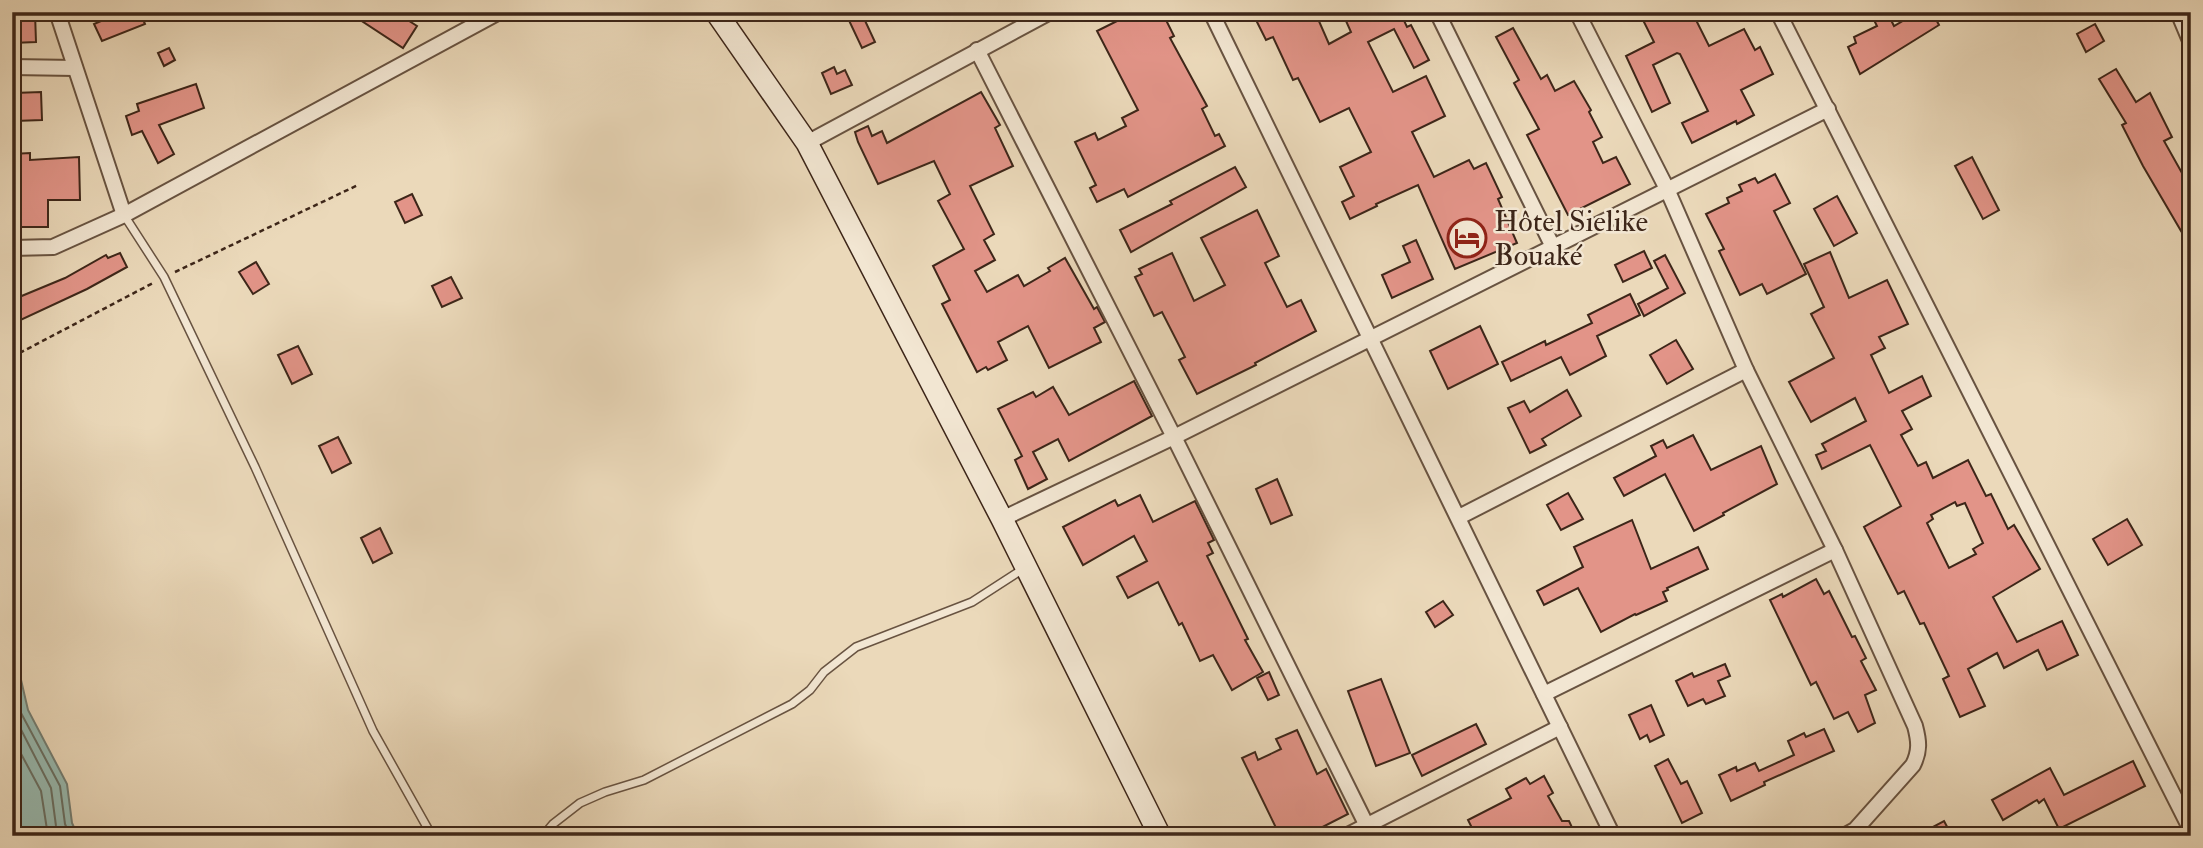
<svg xmlns="http://www.w3.org/2000/svg" width="2203" height="848" font-family="'IM FELL Double Pica',serif">
  <rect width="100%" height="100%" fill="#ebd9ba"/>
  <filter id="stains"><feTurbulence type="fractalNoise" baseFrequency=".00286" numOctaves="4"/><feColorMatrix values="0 0 0 0 .2 0 0 0 0 .09 0 0 0 0 .02 0 0 0 .5 -.17"/></filter>
  <radialGradient id="worn" r=".72"><stop offset=".6" stop-color="#630" stop-opacity="0"/><stop offset="1" stop-color="#630" stop-opacity=".3"/></radialGradient>
  <!-- water -->
  <path fill="#98bab0" stroke="#747f74" stroke-width="2" d="M 12,641 L 28,710 L 67,784 L 72,823 L 78,836 L 12,836 Z"/>
  <g fill="none" stroke-linecap="round" stroke-linejoin="round">
    <!-- shore -->
    <g stroke="#6a7064" stroke-width="2">
      <path d="M 12,671 L 21,713 L 60,786 L 65,824 L 70,836"/>
      <path d="M 12,712 L 51,788 L 56,826 L 60,836"/>
      <path d="M 12,737 L 41,791 L 48,836"/>
    </g>
  </g>
  <!-- building -->
  <g fill="#e29488" stroke="#3d2619" stroke-width="2" fill-rule="evenodd">
    <path d="M 122,12 L 140,12 L 145,24 L 102,41 L 94,24 Z"/>
    <path d="M 348,12 L 395,12 L 417,26 L 403,48 Z"/>
    <path d="M 845,12 L 861,12 L 875,42 L 862,48 Z"/>
    <path d="M 1135,12 L 1162,12 L 1174,36 L 1170,38 L 1207,106 L 1202,109 L 1215,136 L 1219,134 L 1225,146 L 1128,197 L 1124,189 L 1097,202 L 1090,188 L 1096,185 L 1075,142 L 1095,133 L 1098,140 L 1126,126 L 1122,118 L 1138,110 L 1097,31 Z"/>
    <path d="M 1252,12 L 1315,12 L 1329,44 L 1351,32 L 1342,12 L 1400,12 L 1407,27 L 1411,25 L 1429,60 L 1414,68 L 1394,29 L 1368,42 L 1393,92 L 1426,76 L 1445,116 L 1412,132 L 1434,177 L 1469,160 L 1474,169 L 1486,163 L 1502,197 L 1498,199 L 1517,243 L 1455,269 L 1418,185 L 1376,204 L 1377,206 L 1350,219 L 1342,202 L 1354,196 L 1340,167 L 1371,152 L 1349,108 L 1320,122 L 1298,78 L 1293,80 L 1273,37 L 1266,40 Z"/>
    <path d="M 1639,12 L 1692,12 L 1709,46 L 1744,29 L 1755,50 L 1760,47 L 1773,74 L 1741,90 L 1754,115 L 1737,124 L 1736,121 L 1692,143 L 1682,123 L 1708,111 L 1680,54 L 1677,53 L 1653,65 L 1670,103 L 1652,112 L 1626,56 L 1654,42 Z"/>
    <path d="M 1870,12 L 1887,12 L 1894,26 L 1918,12 L 1932,12 L 1939,25 L 1860,74 L 1848,47 L 1856,43 L 1854,37 L 1877,26 Z"/>
    <path d="M 35,13 L 36,42 L 12,43 L 12,14 Z"/>
    <path d="M 2095,24 L 2104,41 L 2086,52 L 2077,34 Z"/>
    <path d="M 1513,28 L 1541,79 L 1547,75 L 1555,91 L 1574,81 L 1591,110 L 1589,112 L 1602,137 L 1593,142 L 1603,163 L 1616,157 L 1630,184 L 1568,215 L 1527,135 L 1539,129 L 1514,83 L 1519,80 L 1496,37 Z"/>
    <path d="M 169,48 L 175,60 L 164,66 L 158,53 Z"/>
    <path d="M 834,67 L 837,74 L 845,70 L 852,85 L 831,94 L 822,73 Z"/>
    <path d="M 2116,69 L 2136,102 L 2150,93 L 2172,137 L 2164,141 L 2191,189 L 2191,248 L 2143,166 L 2122,125 L 2126,123 L 2099,79 Z"/>
    <path d="M 196,84 L 204,108 L 159,125 L 174,154 L 158,163 L 142,131 L 132,135 L 126,116 L 139,111 L 137,104 Z"/>
    <path d="M 41,92 L 42,120 L 15,121 L 14,93 Z"/>
    <path d="M 981,92 L 1000,125 L 995,128 L 1013,166 L 970,186 L 994,234 L 984,240 L 995,260 L 975,271 L 987,292 L 1018,275 L 1024,286 L 1050,271 L 1048,268 L 1065,258 L 1094,309 L 1097,307 L 1105,322 L 1094,328 L 1101,342 L 1049,368 L 1028,326 L 998,342 L 1007,360 L 988,370 L 986,367 L 977,372 L 942,304 L 950,300 L 933,266 L 964,249 L 938,201 L 950,194 L 934,161 L 878,184 L 858,142 L 855,132 L 868,126 L 872,136 L 882,131 L 887,143 Z"/>
    <path d="M 30,153 L 30,160 L 79,157 L 80,200 L 48,200 L 48,227 L 12,227 L 12,154 Z"/>
    <path d="M 1972,157 L 1999,210 L 1983,219 L 1955,166 Z"/>
    <path d="M 1235,167 L 1246,187 L 1131,252 L 1120,230 L 1172,204 L 1170,201 Z"/>
    <path d="M 1775,174 L 1790,203 L 1774,211 L 1806,274 L 1767,294 L 1762,284 L 1740,295 L 1719,251 L 1724,249 L 1706,214 L 1729,203 L 1727,198 L 1742,191 L 1739,185 L 1755,178 L 1758,183 Z"/>
    <path d="M 412,194 L 422,215 L 405,223 L 395,202 Z"/>
    <path d="M 1837,196 L 1857,233 L 1834,246 L 1814,209 Z"/>
    <path d="M 1257,210 L 1279,256 L 1265,263 L 1287,307 L 1301,300 L 1316,331 L 1255,363 L 1256,365 L 1197,394 L 1179,360 L 1185,357 L 1162,312 L 1154,316 L 1135,277 L 1142,274 L 1139,269 L 1172,253 L 1194,301 L 1225,285 L 1201,238 Z"/>
    <path d="M 1416,240 L 1433,279 L 1392,298 L 1382,275 L 1410,262 L 1403,246 Z"/>
    <path d="M 1644,251 L 1652,268 L 1623,282 L 1615,265 Z"/>
    <path d="M 1830,252 L 1849,298 L 1887,280 L 1908,324 L 1879,337 L 1885,348 L 1871,355 L 1889,393 L 1922,376 L 1931,396 L 1902,411 L 1912,429 L 1901,435 L 1918,466 L 1926,462 L 1933,478 L 1968,460 L 1986,496 L 1991,494 L 2008,529 L 2014,525 L 2040,569 L 1993,597 L 2017,642 L 2062,621 L 2078,655 L 2047,670 L 2038,650 L 2004,668 L 1997,653 L 1968,669 L 1985,706 L 1960,717 L 1943,679 L 1949,676 L 1924,623 L 1920,624 L 1904,591 L 1898,594 L 1864,527 L 1901,506 L 1870,445 L 1822,469 L 1816,455 L 1826,451 L 1822,444 L 1866,421 L 1855,398 L 1811,422 L 1789,382 L 1834,358 L 1811,314 L 1824,307 L 1804,264 ZM 1955,502 L 1957,506 L 1965,503 L 1983,543 L 1973,549 L 1976,554 L 1949,568 L 1927,523 L 1933,519 L 1931,515 Z"/>
    <path d="M 120,253 L 127,267 L 87,289 L 12,324 L 12,300 L 65,278 L 106,255 L 108,258 Z"/>
    <path d="M 1665,255 L 1685,293 L 1644,316 L 1638,304 L 1668,288 L 1654,261 Z"/>
    <path d="M 256,262 L 269,284 L 253,294 L 239,272 Z"/>
    <path d="M 451,277 L 462,298 L 442,307 L 432,286 Z"/>
    <path d="M 1630,294 L 1640,315 L 1597,336 L 1606,356 L 1570,375 L 1561,357 L 1511,381 L 1502,362 L 1545,341 L 1546,345 L 1592,323 L 1588,315 Z"/>
    <path d="M 1480,326 L 1498,364 L 1448,389 L 1430,351 Z"/>
    <path d="M 1676,340 L 1693,369 L 1667,384 L 1650,355 Z"/>
    <path d="M 298,346 L 312,374 L 292,384 L 278,355 Z"/>
    <path d="M 1134,381 L 1152,416 L 1069,461 L 1058,439 L 1033,452 L 1047,479 L 1028,489 L 1015,460 L 1022,456 L 998,409 L 1033,392 L 1036,397 L 1053,387 L 1069,415 Z"/>
    <path d="M 1567,390 L 1581,416 L 1542,439 L 1546,445 L 1530,453 L 1508,408 L 1524,401 L 1530,412 Z"/>
    <path d="M 1693,435 L 1711,470 L 1761,446 L 1777,484 L 1723,513 L 1724,515 L 1694,531 L 1665,474 L 1624,496 L 1614,478 L 1656,456 L 1651,446 L 1663,440 L 1667,448 Z"/>
    <path d="M 338,437 L 351,463 L 332,473 L 319,446 Z"/>
    <path d="M 1277,479 L 1292,515 L 1271,524 L 1256,489 Z"/>
    <path d="M 1568,493 L 1583,519 L 1561,530 L 1547,505 Z"/>
    <path d="M 1140,495 L 1153,522 L 1195,501 L 1214,540 L 1208,543 L 1213,553 L 1207,556 L 1248,639 L 1245,640 L 1263,672 L 1232,690 L 1213,655 L 1200,661 L 1182,623 L 1179,625 L 1158,582 L 1128,598 L 1117,577 L 1147,561 L 1134,536 L 1083,565 L 1063,527 L 1115,500 L 1118,506 Z"/>
    <path d="M 2127,519 L 2142,545 L 2108,565 L 2093,539 Z"/>
    <path d="M 1632,520 L 1651,569 L 1698,547 L 1708,569 L 1667,588 L 1668,590 L 1663,592 L 1667,601 L 1636,615 L 1635,614 L 1601,632 L 1578,588 L 1544,605 L 1537,591 L 1583,567 L 1574,547 Z"/>
    <path d="M 380,528 L 392,553 L 373,563 L 361,538 Z"/>
    <path d="M 1816,579 L 1824,594 L 1829,591 L 1852,637 L 1855,636 L 1866,658 L 1861,661 L 1876,690 L 1865,695 L 1875,723 L 1858,732 L 1848,712 L 1834,719 L 1816,682 L 1811,685 L 1770,600 L 1782,594 L 1783,597 Z"/>
    <path d="M 1443,601 L 1453,615 L 1435,627 L 1426,612 Z"/>
    <path d="M 1725,664 L 1730,676 L 1718,681 L 1725,696 L 1706,704 L 1703,699 L 1688,706 L 1676,681 L 1692,673 L 1694,677 Z"/>
    <path d="M 1269,672 L 1279,695 L 1268,700 L 1257,678 Z"/>
    <path d="M 1381,679 L 1410,753 L 1376,766 L 1348,691 Z"/>
    <path d="M 1651,705 L 1664,735 L 1650,742 L 1647,735 L 1640,739 L 1629,715 Z"/>
    <path d="M 1476,724 L 1486,744 L 1422,776 L 1412,755 Z"/>
    <path d="M 1824,729 L 1834,751 L 1764,782 L 1765,785 L 1731,801 L 1719,775 L 1736,767 L 1737,771 L 1755,763 L 1759,771 L 1794,755 L 1788,741 L 1804,733 L 1806,737 Z"/>
    <path d="M 1297,730 L 1317,774 L 1326,769 L 1348,814 L 1305,836 L 1280,836 L 1242,758 L 1255,752 L 1258,760 L 1281,749 L 1276,739 Z"/>
    <path d="M 1668,759 L 1681,784 L 1687,781 L 1702,813 L 1682,823 L 1655,766 Z"/>
    <path d="M 2133,761 L 2145,786 L 2059,829 L 2044,799 L 2039,803 L 2037,800 L 2003,820 L 1992,800 L 2050,768 L 2064,795 Z"/>
    <path d="M 1544,776 L 1553,793 L 1548,796 L 1562,821 L 1569,821 L 1576,836 L 1476,836 L 1468,820 L 1511,798 L 1506,789 L 1526,778 L 1530,784 Z"/>
    <path d="M 1944,821 L 1952,836 L 1916,836 Z"/>
  </g>
  <g fill="none" stroke-linecap="round" stroke-linejoin="round">
    <defs>
      <g id="lane">
        <path d="M 124,215 L 164,277 L 255,467 L 373,731 L 432,836"/>
        <path d="M 543,836 L 553,824 L 580,803 L 605,792 L 644,780 L 792,704 L 810,690 L 824,672 L 856,647 L 972,602 L 1023,569"/>
      </g>
      <g id="street">
        <path d="M 57,12 L 124,215"/>
        <path d="M 1211,12 L 1613,836"/>
        <path d="M 1437,12 L 1553,247"/>
        <path d="M 1577,12 L 1667,189 L 1746,370 L 1835,550 L 1915,726 C 1919,741 1920,751 1913,765 L 1855,830 L 1844,836"/>
        <path d="M 1778,12 L 2191,830"/>
        <path d="M 2178,12 L 2191,43"/>
        <path d="M 977,50 L 1174,437 L 1367,826"/>
        <path d="M 12,67 L 75,68"/>
        <path d="M 807,143 L 1050,12"/>
        <path d="M 12,248 L 53,247 L 124,215 L 499,12"/>
        <path d="M 1459,517 L 1746,370"/>
        <path d="M 1002,519 L 1174,437 L 1828,109"/>
        <path d="M 1544,694 L 1835,550"/>
        <path d="M 1346,836 L 1560,727"/>
      </g>
      <path id="secondary" d="M 716,12 L 807,143 L 1002,519 L 1160,836"/>
    </defs>
    <!-- lane casing -->
    <use href="#lane" stroke="#685341" stroke-width="10"/>
    <!-- street casing -->
    <use href="#street" stroke="#685341" stroke-width="18"/>
    <!-- secondary casing -->
    <use href="#secondary" stroke="#3d2619" stroke-width="24"/>
    <!-- path -->
    <g stroke="#3d2619" stroke-width="2.5" stroke-dasharray="5 3.5" stroke-linecap="butt">
      <path d="M 175,272 L 358,185"/>
      <path d="M 12,357 L 153,283"/>
    </g>
    <!-- lane -->
    <use href="#lane" stroke="#f2e6d2" stroke-width="7"/>
    <!-- street -->
    <use href="#street" stroke="#f2e6d2" stroke-width="14"/>
    <!-- secondary -->
    <use href="#secondary" stroke="#f2e6d2" stroke-width="21"/>
  </g>
  <!-- icons -->
  <defs>
    <symbol id="hotel-ring" viewBox="-11 -11 22 22"><circle r="9.5" fill="#f2e6d2" stroke="#8f2418" stroke-width="1.5"/><path d="M-6-4.5h1.5V1H6V5H4.5V3h-9V5H-6ZM-4 0a1.8 1.8 0 1 1 3.6 0ZM.5 0V-2.5h3Q6-2.5 6 0Z" fill="#8f2418"/></symbol>
  </defs>
  <g fill-rule="evenodd">
    <use href="#hotel-ring" x="1445" y="216" width="44" height="44"/>
  </g>
  <g text-anchor="middle" stroke-width="5" stroke-linejoin="round" paint-order="stroke">
    <!-- poi labels -->
    <g font-size="30" fill="#3d2619" stroke="#f2e6d2" text-anchor="start">
      <text x="1494" y="231">Hôtel Sielike<tspan x="1494" dy="34">Bouaké</tspan></text>
    </g>
  </g>
  <!-- margin -->
  <rect width="2203" height="848" fill="none" stroke="#ebd9ba" stroke-width="42"/>
  <rect x="14" y="14" width="2175" height="820" fill="none" stroke="#3d2619" stroke-width="3.5"/>
  <rect x="21" y="21" width="2161" height="806" fill="none" stroke="#3d2619" stroke-width="2"/>
  <rect width="100%" height="100%" filter="url(#stains)"/>
  <rect width="100%" height="100%" fill="url(#worn)"/>
</svg>
